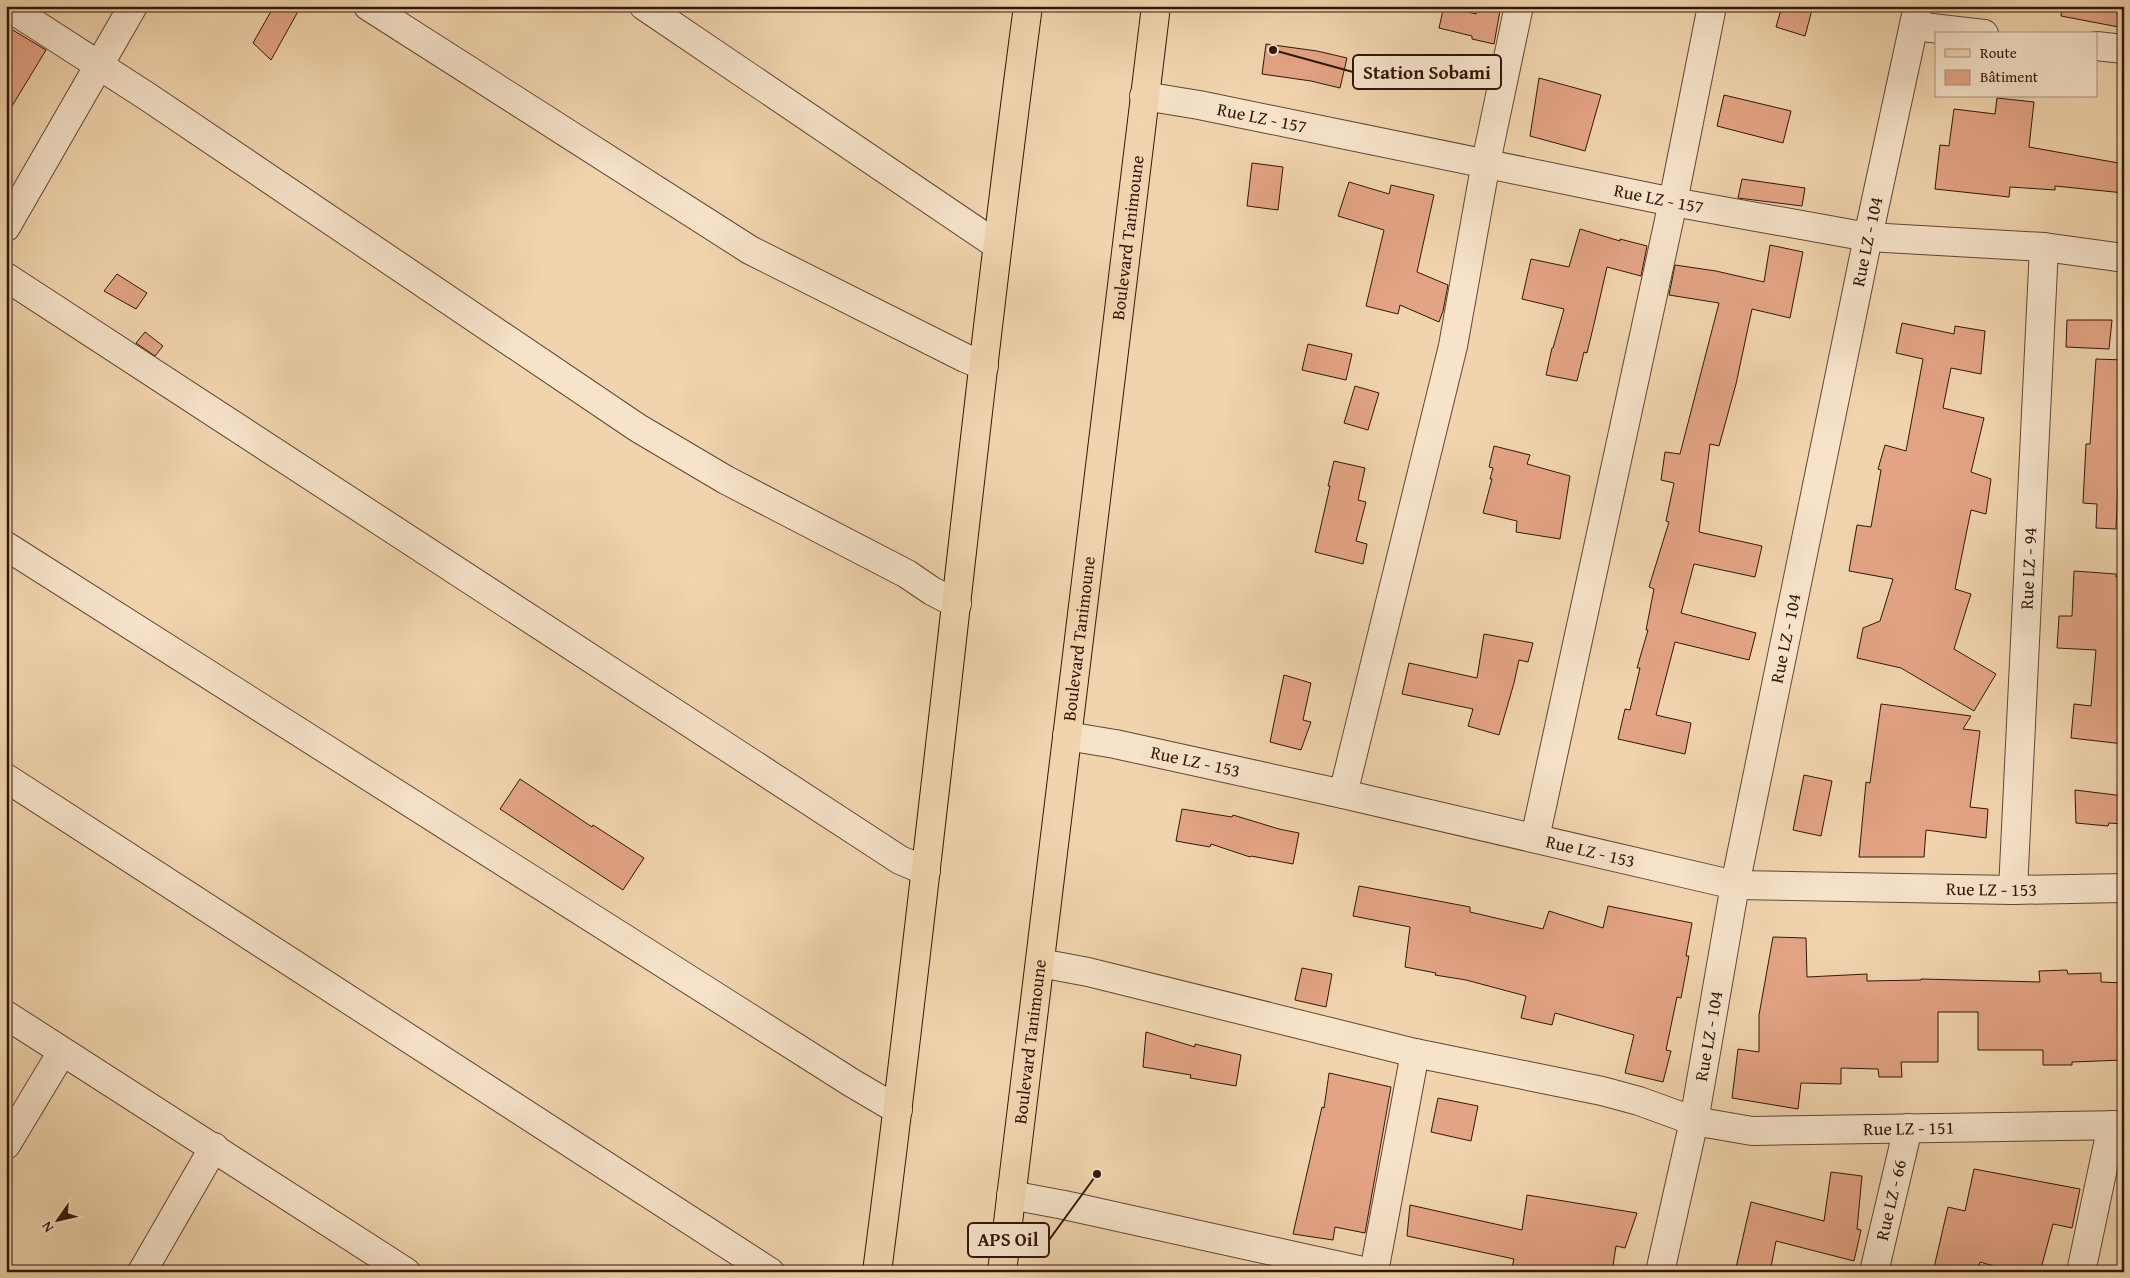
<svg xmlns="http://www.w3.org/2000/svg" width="2130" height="1278" font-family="'Gentium Book Plus',serif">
  <rect width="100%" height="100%" fill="#f1d4ae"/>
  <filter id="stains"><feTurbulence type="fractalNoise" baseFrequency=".004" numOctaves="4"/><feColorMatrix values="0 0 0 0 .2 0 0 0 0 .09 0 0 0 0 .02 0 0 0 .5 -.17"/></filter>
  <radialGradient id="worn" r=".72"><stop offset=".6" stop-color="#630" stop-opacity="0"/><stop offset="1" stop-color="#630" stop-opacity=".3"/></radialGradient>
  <!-- building -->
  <g fill="#e3a485" stroke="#32160b">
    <path d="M 274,6 L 301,6 L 271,60 L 253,43 Z"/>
    <path d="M 1444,6 L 1476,14 L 1478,7 L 1500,11 L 1494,44 L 1472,39 L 1472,36 L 1439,28 Z"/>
    <path d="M 1782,6 L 1813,6 L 1805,36 L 1776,27 Z"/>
    <path d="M 2062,6 L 2124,6 L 2124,28 L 2061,16 Z"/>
    <path d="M 6,26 L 46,50 L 6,116 Z"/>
    <path d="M 1266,44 L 1317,51 L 1347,58 L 1340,88 L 1311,81 L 1262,74 Z"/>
    <path d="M 1539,78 L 1601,95 L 1585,151 L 1530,136 Z"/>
    <path d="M 1724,95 L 1791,111 L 1783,143 L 1717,126 Z"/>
    <path d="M 1997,98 L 2034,102 L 2029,147 L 2124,164 L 2124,193 L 2055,186 L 2055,190 L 2010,187 L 2009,197 L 1935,189 L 1940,145 L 1949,146 L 1954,109 L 1995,114 Z"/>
    <path d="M 1252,163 L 1283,167 L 1278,210 L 1247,206 Z"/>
    <path d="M 1742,179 L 1805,188 L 1802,206 L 1738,198 Z"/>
    <path d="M 1349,182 L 1389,194 L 1391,185 L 1434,195 L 1417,272 L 1448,285 L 1443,311 L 1439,322 L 1400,305 L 1398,314 L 1366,306 L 1384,230 L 1338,216 Z"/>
    <path d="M 1580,229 L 1620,241 L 1620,239 L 1647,246 L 1641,276 L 1607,267 L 1594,324 L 1587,353 L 1584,352 L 1577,381 L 1546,375 L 1552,348 L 1553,348 L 1564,309 L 1522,299 L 1531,259 L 1569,267 Z"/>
    <path d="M 1770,245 L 1803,252 L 1790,318 L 1752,309 L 1736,384 L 1719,446 L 1710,444 L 1699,532 L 1762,546 L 1755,577 L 1694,564 L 1681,613 L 1756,633 L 1749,660 L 1675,642 L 1656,715 L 1691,723 L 1685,754 L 1618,739 L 1625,709 L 1630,710 L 1640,668 L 1637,668 L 1648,630 L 1646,630 L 1654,589 L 1649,587 L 1669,522 L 1666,521 L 1674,483 L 1661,480 L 1665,452 L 1680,454 L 1719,303 L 1669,295 L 1675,265 L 1716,271 L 1764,282 Z"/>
    <path d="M 117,274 L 147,293 L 136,309 L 104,291 Z"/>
    <path d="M 2067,320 L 2112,320 L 2109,349 L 2066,347 Z"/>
    <path d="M 1902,323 L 1954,334 L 1955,326 L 1985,331 L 1981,374 L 1951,368 L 1943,408 L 1984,418 L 1971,472 L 1991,479 L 1986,514 L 1971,510 L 1955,589 L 1971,594 L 1954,649 L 1996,674 L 1974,711 L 1901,668 L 1857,658 L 1863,628 L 1880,621 L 1893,579 L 1849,571 L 1857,525 L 1871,527 L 1881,470 L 1878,469 L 1885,445 L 1906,451 L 1923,359 L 1896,353 Z"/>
    <path d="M 145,332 L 163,346 L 155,356 L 136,343 Z"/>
    <path d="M 1308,344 L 1352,354 L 1346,380 L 1302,370 Z"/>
    <path d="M 2096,359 L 2124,360 L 2124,440 L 2120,440 L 2116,529 L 2096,528 L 2097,504 L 2083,503 L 2086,444 L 2090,444 Z"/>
    <path d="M 1355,386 L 1379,393 L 1368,430 L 1344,423 Z"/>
    <path d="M 1494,446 L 1530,455 L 1527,464 L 1570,476 L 1560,539 L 1516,532 L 1517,521 L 1483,513 L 1492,479 L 1490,479 L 1493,468 L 1489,467 Z"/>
    <path d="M 1334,461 L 1365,468 L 1358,500 L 1366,502 L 1356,541 L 1367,544 L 1363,564 L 1315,552 L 1330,486 L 1328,486 Z"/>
    <path d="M 2074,571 L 2116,574 L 2116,577 L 2124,577 L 2124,744 L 2071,738 L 2074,704 L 2091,706 L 2096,650 L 2057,648 L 2059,616 L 2072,616 Z"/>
    <path d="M 1484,634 L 1533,643 L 1528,662 L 1519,660 L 1514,683 L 1499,735 L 1468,726 L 1473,709 L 1402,694 L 1409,663 L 1477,678 Z"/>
    <path d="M 1284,675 L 1311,683 L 1303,720 L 1311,722 L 1301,750 L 1270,742 Z"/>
    <path d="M 1881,704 L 1971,716 L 1963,729 L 1980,731 L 1970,807 L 1988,809 L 1986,838 L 1926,830 L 1924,857 L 1859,857 L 1866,782 L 1870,783 Z"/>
    <path d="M 1804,775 L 1832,781 L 1821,836 L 1793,830 Z"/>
    <path d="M 520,779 L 592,827 L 593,825 L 644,858 L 623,890 L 500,809 Z"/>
    <path d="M 2075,790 L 2124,796 L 2124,824 L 2109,823 L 2108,826 L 2076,823 Z"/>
    <path d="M 1182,809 L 1232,817 L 1233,815 L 1279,829 L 1299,833 L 1293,864 L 1251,856 L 1250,857 L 1211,844 L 1210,847 L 1176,841 Z"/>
    <path d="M 1359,886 L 1470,907 L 1470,912 L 1543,929 L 1549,911 L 1603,928 L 1608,906 L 1692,923 L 1686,956 L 1689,956 L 1681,998 L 1677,997 L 1666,1050 L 1671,1051 L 1663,1082 L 1625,1073 L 1634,1035 L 1555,1013 L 1552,1025 L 1521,1018 L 1526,996 L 1466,980 L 1435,975 L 1436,973 L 1405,967 L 1410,927 L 1353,916 Z"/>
    <path d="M 1773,937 L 1806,938 L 1807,977 L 1867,974 L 1867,981 L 1921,980 L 1921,979 L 2040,982 L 2039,971 L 2067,970 L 2068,974 L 2101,973 L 2101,982 L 2124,983 L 2124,1060 L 2072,1062 L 2072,1065 L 2043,1065 L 2043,1050 L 1978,1050 L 1978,1012 L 1938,1012 L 1938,1062 L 1901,1062 L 1902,1077 L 1879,1077 L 1878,1069 L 1841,1068 L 1841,1084 L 1801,1083 L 1798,1109 L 1732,1098 L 1738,1049 L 1759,1052 L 1759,1015 Z"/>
    <path d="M 1302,968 L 1332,974 L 1326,1007 L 1295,1000 Z"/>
    <path d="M 1146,1032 L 1195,1047 L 1195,1044 L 1241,1055 L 1236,1086 L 1190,1078 L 1191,1075 L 1143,1067 Z"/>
    <path d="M 1329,1073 L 1391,1087 L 1365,1233 L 1335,1227 L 1333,1240 L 1293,1234 L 1322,1107 L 1324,1108 Z"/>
    <path d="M 1438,1098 L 1478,1106 L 1471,1141 L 1431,1132 Z"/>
    <path d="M 1974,1169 L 2080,1189 L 2072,1228 L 2053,1224 L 2040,1272 L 2014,1272 L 1980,1262 L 1977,1272 L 1933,1272 L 1948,1207 L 1965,1211 Z"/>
    <path d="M 1831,1172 L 1862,1176 L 1857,1229 L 1861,1230 L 1854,1261 L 1776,1241 L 1770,1272 L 1735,1272 L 1751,1202 L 1824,1221 Z"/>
    <path d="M 1527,1195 L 1637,1213 L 1625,1248 L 1616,1246 L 1612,1272 L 1537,1272 L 1512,1267 L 1514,1259 L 1407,1236 L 1410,1205 L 1522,1230 Z"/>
  </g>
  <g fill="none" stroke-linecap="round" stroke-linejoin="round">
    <defs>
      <g id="street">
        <path d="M 7,6 L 148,97 L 638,428 L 726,480 L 907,574 L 932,591 L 957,604"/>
        <path d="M 368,6 L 750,250 L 965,358 L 984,366"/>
        <path d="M 644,6 L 997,245"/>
        <path d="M 1914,26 L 1984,34"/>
        <path d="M 2096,46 L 2124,49"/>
        <path id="s1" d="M 1144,96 L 1199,105 L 1673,202 L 1868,237 L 2044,247 L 2124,258"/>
        <path d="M 6,227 L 133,6"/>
        <path d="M 6,277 L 877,845 L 900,860 L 926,871"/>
        <path d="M 6,546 L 852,1083 L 898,1110"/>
        <path id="s2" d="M 1067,736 L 1115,744 L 1343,794 L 1735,885 L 2013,890 L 2124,888"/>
        <path d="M 6,778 L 770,1272"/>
        <path d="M 1343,794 L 1453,346 L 1486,162 L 1519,6"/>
        <path d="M 1535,838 L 1673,202 L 1712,6"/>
        <path id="s3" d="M 2013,890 L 2044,247"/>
        <path id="s4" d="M 1040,963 L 1088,972 L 1415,1053 L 1602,1091 L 1639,1101 L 1694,1121 L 1752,1131 L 2124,1125"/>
        <path d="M 6,1015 L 406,1272"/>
        <path d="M 6,1145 L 62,1052"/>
        <path d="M 1011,1195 L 1064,1205 L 1367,1272"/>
        <path d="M 142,1272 L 214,1147"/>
        <path d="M 1374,1272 L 1415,1053"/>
        <path id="s5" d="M 1660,1272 L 1694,1121 L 1735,885 L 1868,237 L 1918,6"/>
        <path id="s6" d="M 1874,1272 L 1908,1128"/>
        <path d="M 2081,1272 L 2112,1125"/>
      </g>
      <g id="primary">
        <path d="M 877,1272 C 932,850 972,427 1028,6"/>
        <path id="s7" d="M 1002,1272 L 1156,6"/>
      </g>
    </defs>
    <!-- street casing -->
    <use href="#street" stroke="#624634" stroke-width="30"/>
    <!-- primary casing -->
    <use href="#primary" stroke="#32160b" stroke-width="30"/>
    <!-- street -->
    <use href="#street" stroke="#f6e3ca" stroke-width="28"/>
    <!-- primary -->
    <use href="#primary" stroke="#f1d4ae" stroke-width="28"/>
  </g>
  <g text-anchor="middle" stroke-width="4.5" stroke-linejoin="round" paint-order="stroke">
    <!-- street labels -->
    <g font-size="18" fill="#32160b" stroke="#f6e3ca">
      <text dy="6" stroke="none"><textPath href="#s1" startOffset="120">Rue LZ - 157</textPath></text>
      <text dy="6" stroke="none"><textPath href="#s1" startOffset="525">Rue LZ - 157</textPath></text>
      <text dy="6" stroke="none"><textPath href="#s7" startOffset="1042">Boulevard Tanimoune</textPath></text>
      <text dy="6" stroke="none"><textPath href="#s5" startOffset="1051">Rue LZ - 104</textPath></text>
      <text dy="6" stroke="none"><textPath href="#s3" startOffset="322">Rue LZ - 94</textPath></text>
      <text dy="6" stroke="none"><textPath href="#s5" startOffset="646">Rue LZ - 104</textPath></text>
      <text dy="6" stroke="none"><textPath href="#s7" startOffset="638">Boulevard Tanimoune</textPath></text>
      <text dy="6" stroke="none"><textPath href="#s2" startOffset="131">Rue LZ - 153</textPath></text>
      <text dy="6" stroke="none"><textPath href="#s2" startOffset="536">Rue LZ - 153</textPath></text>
      <text dy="6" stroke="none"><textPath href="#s2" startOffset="941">Rue LZ - 153</textPath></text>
      <text dy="6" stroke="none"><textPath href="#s5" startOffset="241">Rue LZ - 104</textPath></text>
      <text dy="6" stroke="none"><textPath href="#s7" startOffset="232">Boulevard Tanimoune</textPath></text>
      <text dy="6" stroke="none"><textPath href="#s4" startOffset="889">Rue LZ - 151</textPath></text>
      <text dy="6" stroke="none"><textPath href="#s6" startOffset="74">Rue LZ - 66</textPath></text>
    </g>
  </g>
  <!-- callouts -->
  <path fill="none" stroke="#32160b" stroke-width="2" d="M1273 50L1353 72M1097 1174L1049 1240"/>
  <g fill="#32160b" stroke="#f6e3ca" stroke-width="2">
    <circle cx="1273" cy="50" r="5"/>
    <circle cx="1097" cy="1174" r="5"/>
  </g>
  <g fill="#f6e3ca" stroke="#32160b" stroke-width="2">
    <rect x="1353" y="55" width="148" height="34" rx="5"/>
    <rect x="968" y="1223" width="81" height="34" rx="5"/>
  </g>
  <g font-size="19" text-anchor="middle" font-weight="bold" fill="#32160b">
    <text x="1427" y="79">Station Sobami</text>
    <text x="1008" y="1246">APS Oil</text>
  </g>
  <!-- margin -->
  <rect width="2130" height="1278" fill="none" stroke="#f1d4ae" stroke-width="25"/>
  <rect x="8" y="8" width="2115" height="1263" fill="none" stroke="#32160b" stroke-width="2.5"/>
  <rect x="12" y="12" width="2105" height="1253" fill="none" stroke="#32160b"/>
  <!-- legend -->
  <rect x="1935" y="32" width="162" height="65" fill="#f6e3ca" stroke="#a8917e"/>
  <rect x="1945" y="49" width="25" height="8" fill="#f1d4ae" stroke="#a8917e"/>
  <text x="1980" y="58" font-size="15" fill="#32160b">Route</text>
  <rect x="1945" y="70" width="25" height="15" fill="#e3a485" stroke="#a8917e"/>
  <text x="1980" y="82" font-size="15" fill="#32160b">Bâtiment</text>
  <!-- north arrow -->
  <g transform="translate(58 1220) rotate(236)" stroke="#f6e3ca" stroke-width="4" paint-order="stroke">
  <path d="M0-4L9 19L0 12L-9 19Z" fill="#32160b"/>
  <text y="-8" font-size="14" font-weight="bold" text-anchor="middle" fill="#32160b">N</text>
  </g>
  <rect width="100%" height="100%" filter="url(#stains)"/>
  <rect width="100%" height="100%" fill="url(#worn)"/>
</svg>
